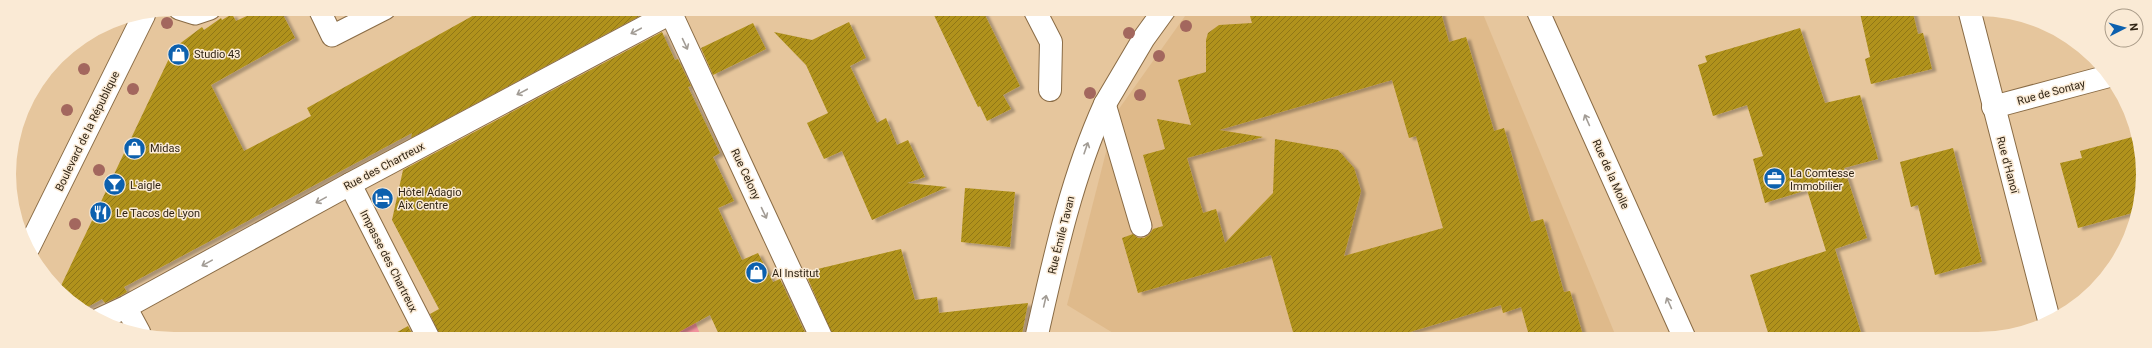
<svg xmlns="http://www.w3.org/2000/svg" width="2152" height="348" font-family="Roboto,sans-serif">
  <defs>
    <pattern id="park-tufts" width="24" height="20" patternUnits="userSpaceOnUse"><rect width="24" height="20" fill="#f2929d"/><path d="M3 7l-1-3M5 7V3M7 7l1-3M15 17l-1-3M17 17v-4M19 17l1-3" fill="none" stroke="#c4777f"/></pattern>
    <pattern id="building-hatch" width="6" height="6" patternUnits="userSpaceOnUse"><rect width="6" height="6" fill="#b0921a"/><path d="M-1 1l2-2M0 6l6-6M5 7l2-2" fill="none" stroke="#907716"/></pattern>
    <filter id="shadow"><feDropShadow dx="4.5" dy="2.5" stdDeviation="1" flood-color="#0004"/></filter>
  </defs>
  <rect width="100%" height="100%" fill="#e6c69d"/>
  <!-- built -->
  <path fill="#dfba8b" d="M 1190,9 L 1481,9 L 1617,339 L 1123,339 L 1067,305 L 1116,113 Z"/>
  <!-- park -->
  <path fill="url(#park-tufts)" d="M 694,319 L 702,339 L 666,339 Z"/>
  <!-- building -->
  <g fill="url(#building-hatch)" fill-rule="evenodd" filter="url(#shadow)">
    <path d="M 262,9 L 280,9 L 295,38 L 211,85 L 244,151 L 311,116 L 307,108 L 485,9 L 651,10 L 411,138 L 412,133 L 124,287 L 127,292 L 120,296 L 105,303 L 102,299 L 84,309 L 59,290 L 174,48 L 202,27 L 204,30 L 221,18 L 222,20 L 232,14 L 236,21 Z"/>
    <path d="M 931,9 L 982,9 L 1020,86 L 1003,95 L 1011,109 L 987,121 L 980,106 L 978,107 Z"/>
    <path d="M 1248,9 L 1440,9 L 1449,42 L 1466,37 L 1494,131 L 1504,128 L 1531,222 L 1543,219 L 1564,292 L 1570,291 L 1584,339 L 1530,339 L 1521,307 L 1503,313 L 1501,305 L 1386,339 L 1295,339 L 1271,255 L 1138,293 L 1122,238 L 1133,234 L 1138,238 L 1144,238 L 1149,235 L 1153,229 L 1163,226 L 1143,155 L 1165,149 L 1157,119 L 1191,125 L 1178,80 L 1206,72 L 1206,40 L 1208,33 L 1219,25 L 1252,23 ZM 1392,80 L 1409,138 L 1416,136 L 1443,228 L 1344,256 L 1361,191 L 1354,168 L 1338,150 L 1275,139 L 1273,193 L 1225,243 L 1216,209 L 1203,213 L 1187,158 L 1263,137 L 1219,130 Z"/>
    <path d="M 1859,9 L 1912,9 L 1918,34 L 1923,33 L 1932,69 L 1871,84 L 1865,59 L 1870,57 Z"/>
    <path d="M 849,22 L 866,58 L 850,66 L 877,123 L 886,118 L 897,145 L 908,140 L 925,177 L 907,183 L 947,187 L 872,220 L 842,151 L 824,159 L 807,123 L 828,113 L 806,65 L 774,32 L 812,40 Z"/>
    <path d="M 753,23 L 766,49 L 713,75 L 701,48 Z"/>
    <path d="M 1800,28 L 1825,103 L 1860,95 L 1878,159 L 1844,168 L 1867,238 L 1835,249 L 1863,339 L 1770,339 L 1750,275 L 1826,251 L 1807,190 L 1765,203 L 1753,159 L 1763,156 L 1747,105 L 1713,116 L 1698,65 L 1707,62 L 1705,56 Z"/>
    <path d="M 662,32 L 675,60 L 678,59 L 691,86 L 688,87 L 720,153 L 713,157 L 734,201 L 718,208 L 742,260 L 758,253 L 773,282 L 780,279 L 808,339 L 721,339 L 710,315 L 666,339 L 441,339 L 430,314 L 439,309 L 392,220 L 403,170 Z"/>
    <path d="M 2136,136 L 2143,185 L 2136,212 L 2078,228 L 2060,163 L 2082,158 L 2080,151 Z"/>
    <path d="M 1953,148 L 1982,262 L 1935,275 L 1918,205 L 1911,207 L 1900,162 Z"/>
    <path d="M 965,188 L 1015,192 L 1010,247 L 961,242 Z"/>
    <path d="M 901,249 L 915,300 L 937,297 L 939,313 L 1028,303 L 1021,339 L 834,339 L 805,272 Z"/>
    <path d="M 408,326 L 415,339 L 385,339 Z"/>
  </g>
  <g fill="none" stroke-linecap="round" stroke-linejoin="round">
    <defs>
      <g id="service">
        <path d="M 179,9 L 195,14 L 210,9"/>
        <path d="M 319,9 L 332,36 L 385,9"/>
        <path d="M 1105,104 L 1141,226"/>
        <path d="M 126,307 L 140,333"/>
      </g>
      <g id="pedestrian">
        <path d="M 669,9 L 822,339"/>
        <path d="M 350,184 L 429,339"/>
        <path d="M 98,320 L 126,307 L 350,184 L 671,13"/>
        <path d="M 1036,339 C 1054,259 1071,179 1105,104"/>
      </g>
      <g id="minor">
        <path d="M 1034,9 L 1051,42 L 1050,90"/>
        <path d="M 1969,9 L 2049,320"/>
        <path d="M 1105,104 L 1144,38 L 1165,9"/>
        <path d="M 1993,107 L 2109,76"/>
      </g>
      <g id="primary">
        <path d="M 1537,9 L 1685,339"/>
        <path d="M 29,247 L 144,15"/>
      </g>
    </defs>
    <!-- service casing -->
    <use href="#service" stroke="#896b45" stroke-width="23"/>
    <!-- pedestrian casing -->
    <use href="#pedestrian" stroke="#896b45" stroke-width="24"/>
    <!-- minor casing -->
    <use href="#minor" stroke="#896b45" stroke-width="24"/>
    <!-- primary casing -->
    <use href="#primary" stroke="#896b45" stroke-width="24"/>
    <!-- service -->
    <use href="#service" stroke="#fff" stroke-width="21"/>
    <!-- pedestrian -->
    <use href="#pedestrian" stroke="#fff" stroke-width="22"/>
    <!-- minor -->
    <use href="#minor" stroke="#fff" stroke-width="22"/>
    <!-- primary -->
    <use href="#primary" stroke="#fff" stroke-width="22"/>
  </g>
  <!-- trees -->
  <g fill="#a3675e">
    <circle cx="167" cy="23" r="6"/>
    <circle cx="1186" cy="26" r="6"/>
    <circle cx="1129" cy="33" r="6"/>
    <circle cx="1159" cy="56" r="6"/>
    <circle cx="84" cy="69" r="6"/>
    <circle cx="133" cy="89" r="6"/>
    <circle cx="1090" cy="93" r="6"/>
    <circle cx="1140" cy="95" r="6"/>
    <circle cx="67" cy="110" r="6"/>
    <circle cx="99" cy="170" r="6"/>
    <circle cx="75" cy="224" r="6"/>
  </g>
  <!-- one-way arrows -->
  <defs><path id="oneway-shaft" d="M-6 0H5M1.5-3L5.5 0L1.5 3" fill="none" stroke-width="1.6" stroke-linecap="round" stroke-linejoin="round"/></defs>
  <g stroke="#a29c95">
    <use href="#oneway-shaft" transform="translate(636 31) rotate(152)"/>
    <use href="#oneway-shaft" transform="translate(685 44) rotate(65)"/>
    <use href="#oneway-shaft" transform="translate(522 92) rotate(152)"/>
    <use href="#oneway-shaft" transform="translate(1587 120) rotate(-114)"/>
    <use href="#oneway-shaft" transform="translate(1086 148) rotate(-71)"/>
    <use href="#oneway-shaft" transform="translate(321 200) rotate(151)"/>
    <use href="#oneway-shaft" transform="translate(764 213) rotate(65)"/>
    <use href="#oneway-shaft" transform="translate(207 263) rotate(151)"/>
    <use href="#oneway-shaft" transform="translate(1045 301) rotate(-77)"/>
    <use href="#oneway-shaft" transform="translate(1669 303) rotate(-114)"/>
  </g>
  <!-- icons -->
  <defs>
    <symbol id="shop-disc" viewBox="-11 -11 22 22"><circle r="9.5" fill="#0c60ae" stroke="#faead5"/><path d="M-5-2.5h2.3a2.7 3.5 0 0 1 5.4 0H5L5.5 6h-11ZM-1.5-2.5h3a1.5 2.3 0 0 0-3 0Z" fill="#fff"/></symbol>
    <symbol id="office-disc" viewBox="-11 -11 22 22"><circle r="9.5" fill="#0c60ae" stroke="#faead5"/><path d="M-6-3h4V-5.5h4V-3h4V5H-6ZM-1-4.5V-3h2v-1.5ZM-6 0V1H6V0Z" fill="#fff"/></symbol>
    <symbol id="bar-disc" viewBox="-11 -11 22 22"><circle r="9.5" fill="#0c60ae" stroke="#faead5"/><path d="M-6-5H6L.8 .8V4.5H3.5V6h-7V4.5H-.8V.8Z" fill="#fff"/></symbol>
    <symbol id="hotel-disc" viewBox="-11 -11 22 22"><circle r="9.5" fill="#0c60ae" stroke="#faead5"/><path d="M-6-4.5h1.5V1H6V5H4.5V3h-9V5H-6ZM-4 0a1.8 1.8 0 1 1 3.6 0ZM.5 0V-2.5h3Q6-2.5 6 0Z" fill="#fff"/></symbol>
    <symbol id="restaurant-disc" viewBox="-11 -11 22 22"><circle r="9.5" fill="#0c60ae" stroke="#faead5"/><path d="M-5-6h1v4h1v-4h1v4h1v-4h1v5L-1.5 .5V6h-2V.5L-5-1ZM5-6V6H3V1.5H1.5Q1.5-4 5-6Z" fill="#fff"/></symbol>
  </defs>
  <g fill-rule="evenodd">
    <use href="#shop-disc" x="166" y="42" width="25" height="25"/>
    <use href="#shop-disc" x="122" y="136" width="25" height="25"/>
    <use href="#office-disc" x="1762" y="166" width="25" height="25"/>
    <use href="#bar-disc" x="102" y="172" width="25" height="25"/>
    <use href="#hotel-disc" x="370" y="186" width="25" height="25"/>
    <use href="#restaurant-disc" x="88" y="200" width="25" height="25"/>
    <use href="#shop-disc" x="744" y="260" width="25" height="25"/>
  </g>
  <g text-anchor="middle" stroke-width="3" stroke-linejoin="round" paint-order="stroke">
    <!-- poi labels -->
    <g font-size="11" fill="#302414" stroke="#faead5" text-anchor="start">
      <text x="194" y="58">Studio 43</text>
      <text x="150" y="152">Midas</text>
      <text x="1790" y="177">La Comtesse<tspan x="1790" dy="13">Immobilier</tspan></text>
      <text x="130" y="189">L'aigle</text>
      <text x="398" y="196">Hôtel Adagio<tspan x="398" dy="13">Aix Centre</tspan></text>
      <text x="116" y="217">Le Tacos de Lyon</text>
      <text x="772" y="277">Al Institut</text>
    </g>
    <!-- street labels -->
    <g font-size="11" fill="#302414" stroke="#faead5">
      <text transform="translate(2051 92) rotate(-15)" y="4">Rue de Sontay</text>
      <text transform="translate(87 131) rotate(-64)" y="4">Boulevard de la République</text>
      <text transform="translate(2008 165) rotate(75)" y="4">Rue d'Hanoï</text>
      <text transform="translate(384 166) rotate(-28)" y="4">Rue des Chartreux</text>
      <text transform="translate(746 174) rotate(65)" y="4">Rue Celony</text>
      <text transform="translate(1611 174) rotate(66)" y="4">Rue de la Molle</text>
      <text transform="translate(1061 235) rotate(-76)" y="4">Rue Émile Tavan</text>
      <text transform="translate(389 261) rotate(63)" y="4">Impasse des Chartreux</text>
    </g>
  </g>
  <!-- crop -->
  <path d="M0 0H2152V348H0ZM174 16H1978A158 158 0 0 1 2136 174V174A158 158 0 0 1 1978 332H174A158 158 0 0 1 16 174V174A158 158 0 0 1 174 16Z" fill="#faead5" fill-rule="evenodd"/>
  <!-- north arrow -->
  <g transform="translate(2124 28) rotate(84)"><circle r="19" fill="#faead5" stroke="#a99b88"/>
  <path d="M0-3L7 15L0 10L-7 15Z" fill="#0c60ae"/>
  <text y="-6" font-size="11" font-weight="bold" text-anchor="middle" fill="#302414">N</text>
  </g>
</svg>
